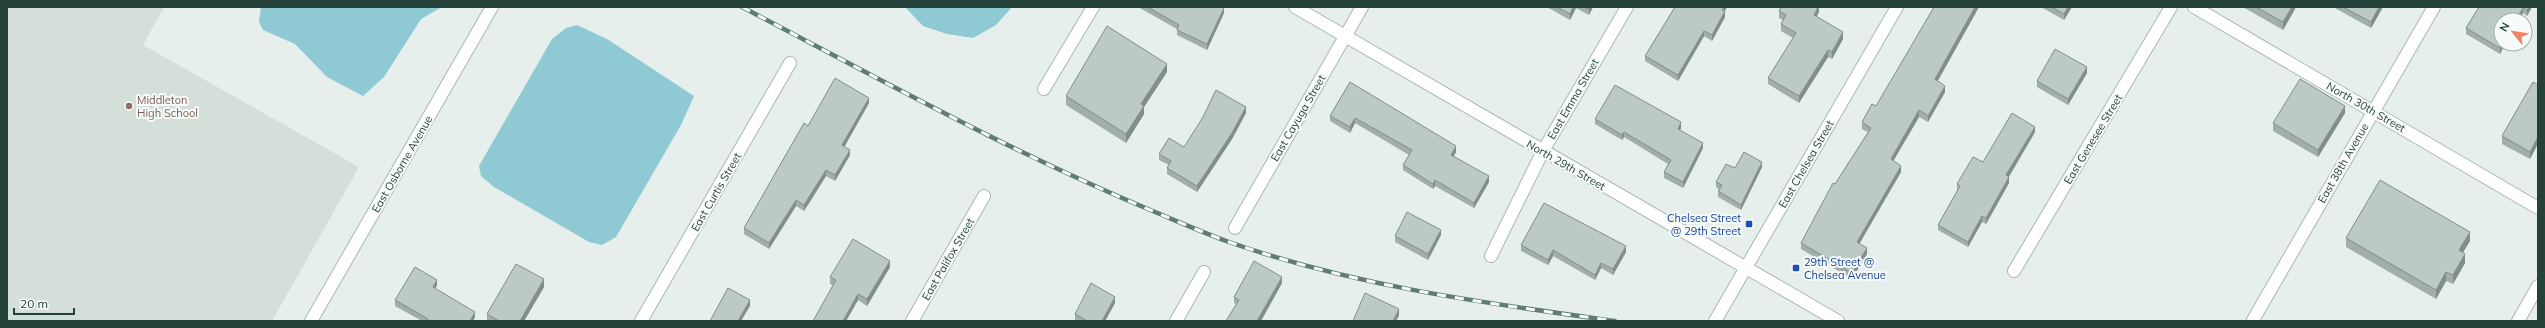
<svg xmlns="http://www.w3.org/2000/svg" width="2545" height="328" font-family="Mulish,sans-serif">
  <rect width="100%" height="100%" fill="#e6efeb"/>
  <!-- built -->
  <path fill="#d4dfda" d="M 7,7 L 164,7 L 143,45 L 359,167 L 272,321 L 7,321 Z"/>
  <!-- water -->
  <g fill="#8ec9d4">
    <path d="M 261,7 L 442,7 L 421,19 L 384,77 L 363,96 L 327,77 L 295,44 L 263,30 L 259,22 Z"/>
    <path d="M 905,7 L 1012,7 L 996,25 L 973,38 L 947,34 L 923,26 Z"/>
    <path d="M 577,25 L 607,39 L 694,96 L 681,125 L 616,237 L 602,245 L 589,242 L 494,187 L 481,176 L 479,166 L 552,39 L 566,28 Z"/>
  </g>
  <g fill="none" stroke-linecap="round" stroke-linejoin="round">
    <defs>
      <g id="minor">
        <path d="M 1295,7 L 1838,321"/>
        <path d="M 1044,89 L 1093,7"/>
        <path d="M 1235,228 L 1362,7"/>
        <path d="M 1491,256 L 1543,151 L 1627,7"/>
        <path d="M 2014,271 L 2171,7"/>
        <path d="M 2253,320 L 2434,7"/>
        <path d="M 641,321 L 790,63"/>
        <path d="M 912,321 L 984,196"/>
        <path d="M 1176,321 L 1204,272"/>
        <path d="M 1715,321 L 1897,7"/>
        <path d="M 2518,321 L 2538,286"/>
      </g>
      <g id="tertiary">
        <path d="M 2194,7 L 2538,208"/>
        <path d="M 311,321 L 492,7"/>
      </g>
    </defs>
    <!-- minor casing -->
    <use href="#minor" stroke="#a8b8b2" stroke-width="14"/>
    <!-- tertiary casing -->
    <use href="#tertiary" stroke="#a8b8b2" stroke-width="14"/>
    <!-- minor -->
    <use href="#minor" stroke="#fff" stroke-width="12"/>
    <!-- tertiary -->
    <use href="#tertiary" stroke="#fff" stroke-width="12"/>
    <defs>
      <path id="rail" d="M 742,7 C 878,78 1012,153 1155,212 C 1179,222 1204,233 1229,242 C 1354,286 1484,303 1615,321"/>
    </defs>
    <!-- rail casing -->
    <use href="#rail" stroke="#5f7d75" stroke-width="4.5"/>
    <!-- rail -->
    <use href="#rail" stroke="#f7fbf9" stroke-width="3" stroke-dasharray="9" stroke-linecap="butt"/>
  </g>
  <!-- wall -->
  <g fill="#a1aea9">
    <path d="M 1138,7 L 1222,7 L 1224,13 L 1207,50 L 1177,35 L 1177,29 Z"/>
    <path d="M 1547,7 L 1593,7 L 1589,15 L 1576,8 L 1570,20 Z"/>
    <path d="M 1675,7 L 1727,7 L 1725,11 L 1725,17 L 1712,41 L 1704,36 L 1678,81 L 1645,61 L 1645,56 Z"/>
    <path d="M 1819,7 L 1819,12 L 1816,17 L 1843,39 L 1832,59 L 1828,57 L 1799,103 L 1768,84 L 1768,78 L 1793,38 L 1781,31 L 1781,24 L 1783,20 L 1779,18 L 1779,11 Z"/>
    <path d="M 1979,7 L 1937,81 L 1945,92 L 1928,122 L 1919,117 L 1893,161 L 1901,172 L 1859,243 L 1867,254 L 1852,279 L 1801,249 L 1801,243 L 1835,184 L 1868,132 L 1862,129 L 1862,122 L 1876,106 Z"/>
    <path d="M 2041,7 L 2072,7 L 2064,20 Z"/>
    <path d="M 2243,7 L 2296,7 L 2283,30 Z"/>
    <path d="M 2333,7 L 2383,7 L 2371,28 Z"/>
    <path d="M 2479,7 L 2532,7 L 2527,16 L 2523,13 L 2501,44 L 2505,44 L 2500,54 L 2466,34 L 2466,28 Z"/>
    <path d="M 1167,72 L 1144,107 L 1144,114 L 1126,143 L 1066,105 L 1066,96 Z"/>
    <path d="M 2087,73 L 2068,105 L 2037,87 L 2037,81 Z"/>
    <path d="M 1350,82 L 1456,152 L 1454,156 L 1489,182 L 1474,208 L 1435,186 L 1433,189 L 1403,170 L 1403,165 L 1409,155 L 1355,123 L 1350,133 L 1330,121 L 1330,116 Z"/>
    <path d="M 2533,82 L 2530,159 L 2502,144 L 2502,136 Z"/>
    <path d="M 869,103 L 844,147 L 850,155 L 835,181 L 826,176 L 804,211 L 796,206 L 769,249 L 744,234 L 744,228 L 808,126 Z"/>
    <path d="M 1246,113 L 1232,139 L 1197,192 L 1167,174 L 1167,168 L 1169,165 L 1159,160 L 1159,154 L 1184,147 Z"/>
    <path d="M 2345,113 L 2318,157 L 2273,131 L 2273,123 Z"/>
    <path d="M 1595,119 L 1681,128 L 1680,130 L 1703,148 L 1683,188 L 1664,178 L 1664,172 L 1668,164 L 1624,137 L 1622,140 L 1595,124 Z"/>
    <path d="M 2035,132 L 2009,177 L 2009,183 L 1986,224 L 1982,222 L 1968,247 L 1938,230 L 1938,225 L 1958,190 L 1957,190 L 1957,184 L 1983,162 Z"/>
    <path d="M 1762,167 L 1741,210 L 1718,197 L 1718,191 L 1719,189 L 1716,187 L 1716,182 L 1735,168 Z"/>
    <path d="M 1441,235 L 1428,260 L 1395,242 L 1395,236 Z"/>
    <path d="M 2346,238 L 2470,241 L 2463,252 L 2465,263 L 2453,284 L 2446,281 L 2436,299 L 2346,247 Z"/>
    <path d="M 1521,245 L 1626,252 L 1613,275 L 1601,268 L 1595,280 L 1553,256 L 1548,265 L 1521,251 Z"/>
    <path d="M 890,267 L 867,306 L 858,300 L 846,321 L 813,321 L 833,285 L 830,284 L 830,277 Z"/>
    <path d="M 1282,283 L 1261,321 L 1226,321 L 1236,304 L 1234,303 L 1234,297 Z"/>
    <path d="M 437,285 L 435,289 L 475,317 L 473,321 L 422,321 L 395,306 L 395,300 Z"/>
    <path d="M 544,287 L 524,321 L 487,321 L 487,314 Z"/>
    <path d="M 1115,303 L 1105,321 L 1077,321 L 1075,320 L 1075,314 Z"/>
  </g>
  <!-- shaded-wall -->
  <g fill="#838d89">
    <path d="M 1573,7 L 1576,7 L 1576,8 L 1570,20 L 1570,14 Z"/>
    <path d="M 1590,7 L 1593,7 L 1589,15 L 1589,9 Z"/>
    <path d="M 1724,7 L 1727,7 L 1722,15 L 1722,10 Z"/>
    <path d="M 1818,7 L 1819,7 L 1819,12 L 1814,22 L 1814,15 Z"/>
    <path d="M 1975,7 L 1979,7 L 1935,86 L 1935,79 Z"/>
    <path d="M 2068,7 L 2072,7 L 2064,20 L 2064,14 Z"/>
    <path d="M 2292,7 L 2296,7 L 2283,30 L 2283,22 Z"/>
    <path d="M 2379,7 L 2383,7 L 2371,28 L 2371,22 Z"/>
    <path d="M 2529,7 L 2532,7 L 2527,16 L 2527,10 Z"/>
    <path d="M 1224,8 L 1224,13 L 1207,50 L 1207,44 Z"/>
    <path d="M 2523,8 L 2523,13 L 2519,20 L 2516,20 Z"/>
    <path d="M 1725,11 L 1725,17 L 1712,41 L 1712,35 Z"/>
    <path d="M 1704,31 L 1704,36 L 1678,81 L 1678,75 Z"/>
    <path d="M 1843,32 L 1843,39 L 1832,59 L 1832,52 Z"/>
    <path d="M 2502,44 L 2505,44 L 2500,54 L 2500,48 Z"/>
    <path d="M 1828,50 L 1828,57 L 1799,103 L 1799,96 Z"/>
    <path d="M 1167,64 L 1167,72 L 1144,107 L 1144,114 L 1126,143 L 1126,134 L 1141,104 Z"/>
    <path d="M 2087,67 L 2087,73 L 2068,105 L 2068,99 Z"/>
    <path d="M 1945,86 L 1945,92 L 1928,122 L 1928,116 Z"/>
    <path d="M 869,98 L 869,103 L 842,151 L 842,145 Z"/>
    <path d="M 2345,106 L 2345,113 L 2318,157 L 2318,150 Z"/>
    <path d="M 1246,107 L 1246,113 L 1232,139 L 1197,192 L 1197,186 Z"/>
    <path d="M 1919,110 L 1919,117 L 1891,165 L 1891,159 Z"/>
    <path d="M 1355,118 L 1355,123 L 1350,133 L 1350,127 Z"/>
    <path d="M 1681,122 L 1681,128 L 1678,134 L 1678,129 Z"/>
    <path d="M 2035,127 L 2035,132 L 2006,181 L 2006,175 Z"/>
    <path d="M 1624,132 L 1624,137 L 1622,140 L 1622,135 Z"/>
    <path d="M 2538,137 L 2538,144 L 2530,159 L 2530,152 Z"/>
    <path d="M 1703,143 L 1703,148 L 1683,188 L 1683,182 Z"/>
    <path d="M 1456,146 L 1456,152 L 1451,160 L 1451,155 Z"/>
    <path d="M 850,150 L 850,155 L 835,181 L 835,175 Z"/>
    <path d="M 1762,162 L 1762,167 L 1741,210 L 1741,205 Z"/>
    <path d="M 1901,166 L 1901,172 L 1857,248 L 1857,242 Z"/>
    <path d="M 826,170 L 826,176 L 804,211 L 804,205 Z"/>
    <path d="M 1489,176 L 1489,182 L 1474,208 L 1474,203 Z"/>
    <path d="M 2009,177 L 2009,183 L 1986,224 L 1986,218 Z"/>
    <path d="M 1435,180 L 1435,186 L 1433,189 L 1433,184 Z"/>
    <path d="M 796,200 L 796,206 L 769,249 L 769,243 Z"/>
    <path d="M 1982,216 L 1982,222 L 1968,247 L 1968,242 Z"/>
    <path d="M 1441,230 L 1441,235 L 1428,260 L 1428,254 Z"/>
    <path d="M 2470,232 L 2470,241 L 2459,259 L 2459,250 Z"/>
    <path d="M 1626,246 L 1626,252 L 1613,275 L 1613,269 Z"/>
    <path d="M 1867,248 L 1867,254 L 1852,279 L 1852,273 Z"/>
    <path d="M 1553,250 L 1553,256 L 1548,265 L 1548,260 Z"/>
    <path d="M 2465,254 L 2465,263 L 2453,284 L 2453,275 Z"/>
    <path d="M 890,261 L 890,267 L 867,306 L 867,299 Z"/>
    <path d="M 1601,263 L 1601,268 L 1595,280 L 1595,275 Z"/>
    <path d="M 2446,272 L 2446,281 L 2436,299 L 2436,290 Z"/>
    <path d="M 1282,277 L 1282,283 L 1261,321 L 1257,321 Z"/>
    <path d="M 544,279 L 544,287 L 524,321 L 520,321 Z"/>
    <path d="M 437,280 L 437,285 L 433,293 L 433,287 Z"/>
    <path d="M 858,294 L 858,300 L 846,321 L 843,321 Z"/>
    <path d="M 1115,297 L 1115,303 L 1105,321 L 1102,321 Z"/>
    <path d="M 750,300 L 750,306 L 741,321 L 738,321 Z"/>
    <path d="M 1399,309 L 1399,316 L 1396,321 L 1393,321 Z"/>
    <path d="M 475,312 L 475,317 L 473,321 L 470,321 Z"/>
  </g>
  <!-- building -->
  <g fill="#bbcac4" stroke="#838d89">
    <path d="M 1148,7 L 1222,7 L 1224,8 L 1207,44 L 1177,30 L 1179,25 Z"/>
    <path d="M 1557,7 L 1573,7 L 1570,14 Z"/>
    <path d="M 1584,7 L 1590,7 L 1589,9 Z"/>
    <path d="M 1675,7 L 1724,7 L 1722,10 L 1725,11 L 1712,35 L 1704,31 L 1678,75 L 1645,56 Z"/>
    <path d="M 1781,7 L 1818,7 L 1814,15 L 1843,32 L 1832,52 L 1828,50 L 1799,96 L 1768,78 L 1796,33 L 1781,24 L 1786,15 L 1779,11 Z"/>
    <path d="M 1934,7 L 1975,7 L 1935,79 L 1945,86 L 1928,116 L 1919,110 L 1891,159 L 1901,166 L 1857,242 L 1867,248 L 1852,273 L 1801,243 L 1833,183 L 1835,184 L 1871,128 L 1862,122 L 1872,104 L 1876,106 Z"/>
    <path d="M 2052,7 L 2068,7 L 2064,14 Z"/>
    <path d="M 2256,7 L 2292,7 L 2283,22 Z"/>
    <path d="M 2343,7 L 2379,7 L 2371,22 Z"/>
    <path d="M 2479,7 L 2529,7 L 2527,10 L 2523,8 L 2516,20 L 2501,20 L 2501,44 L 2502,44 L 2500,48 L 2466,28 Z"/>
    <path d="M 1107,26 L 1167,64 L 1141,104 L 1144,106 L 1126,134 L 1066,96 Z"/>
    <path d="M 2055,49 L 2087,67 L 2068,99 L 2037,81 Z"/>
    <path d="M 835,78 L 869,98 L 842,145 L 850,150 L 835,175 L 826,170 L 804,205 L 796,200 L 769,243 L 744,228 L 804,123 L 808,126 Z"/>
    <path d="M 2300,79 L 2345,106 L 2318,150 L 2273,123 Z"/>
    <path d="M 1350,82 L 1456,146 L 1451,155 L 1489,176 L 1474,203 L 1435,180 L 1433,184 L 1403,165 L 1412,150 L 1355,118 L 1350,127 L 1330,116 Z"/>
    <path d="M 2533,82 L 2538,85 L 2538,137 L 2530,152 L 2502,136 Z"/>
    <path d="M 1615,85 L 1681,122 L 1678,129 L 1703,143 L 1683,182 L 1664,172 L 1671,160 L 1624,132 L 1622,135 L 1595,119 Z"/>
    <path d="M 1216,90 L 1246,107 L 1232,133 L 1197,186 L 1167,168 L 1171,161 L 1159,154 L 1169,138 L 1184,147 L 1203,117 Z"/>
    <path d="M 2012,113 L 2035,127 L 2006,175 L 2009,177 L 1986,218 L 1982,216 L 1968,242 L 1938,225 L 1960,186 L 1957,184 L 1973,157 L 1983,162 Z"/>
    <path d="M 1744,152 L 1762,162 L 1741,205 L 1718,191 L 1722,185 L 1716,182 L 1726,164 L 1735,168 Z"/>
    <path d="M 2380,180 L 2470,232 L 2459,250 L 2465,254 L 2453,275 L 2446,272 L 2436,290 L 2346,238 Z"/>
    <path d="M 1544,203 L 1626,246 L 1613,269 L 1601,263 L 1595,275 L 1553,250 L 1548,260 L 1521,245 Z"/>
    <path d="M 1407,212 L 1441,230 L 1428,254 L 1395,236 Z"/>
    <path d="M 853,239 L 890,261 L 867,299 L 858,294 L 843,321 L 813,321 L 836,280 L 830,277 Z"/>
    <path d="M 1254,261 L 1282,277 L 1257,321 L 1226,321 L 1239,300 L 1234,297 Z"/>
    <path d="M 516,264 L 544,279 L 520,321 L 499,321 L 487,314 Z"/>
    <path d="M 415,267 L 437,280 L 433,287 L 475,312 L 470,321 L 427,321 L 428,319 L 395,300 Z"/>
    <path d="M 1091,283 L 1115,297 L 1102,321 L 1087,321 L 1075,314 Z"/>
    <path d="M 728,288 L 750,300 L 738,321 L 710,321 Z"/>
    <path d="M 1365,293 L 1399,309 L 1393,321 L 1353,321 Z"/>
  </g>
  <!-- markers -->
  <circle fill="#8d6e63" stroke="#f7fbf9" stroke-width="1.5" cx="129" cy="106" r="4"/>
  <g fill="#1a4fb4" stroke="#f7fbf9" stroke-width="1.5">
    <rect x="1745" y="220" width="8" height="8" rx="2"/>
    <rect x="1792" y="264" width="8" height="8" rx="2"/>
  </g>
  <g text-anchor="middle" stroke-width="4" stroke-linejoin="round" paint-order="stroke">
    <!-- street labels -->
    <g font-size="11" fill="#24423a" stroke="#f7fbf9">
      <text transform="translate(1573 99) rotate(-60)" y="4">East Emma Street</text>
      <text transform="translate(2366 107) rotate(30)" y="4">North 30th Street</text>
      <text transform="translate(1298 118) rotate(-60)" y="4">East Cayuga Street</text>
      <text transform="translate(2093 139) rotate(-59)" y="4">East Genesee Street</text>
      <text transform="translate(2343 163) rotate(-60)" y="4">East 38th Avenue</text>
      <text transform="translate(402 164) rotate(-60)" y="4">East Osborne Avenue</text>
      <text transform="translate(1806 164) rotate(-60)" y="4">East Chelsea Street</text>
      <text transform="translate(1566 165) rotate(30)" y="4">North 29th Street</text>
      <text transform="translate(716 192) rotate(-60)" y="4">East Curtis Street</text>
      <text transform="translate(948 259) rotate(-60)" y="4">East Palifox Street</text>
    </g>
    <!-- education labels -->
    <g font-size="11" fill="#785e54" stroke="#f7fbf9" text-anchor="start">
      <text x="137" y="104">Middleton<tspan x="137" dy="13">High School</tspan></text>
    </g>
    <!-- transit labels -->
    <g font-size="11" fill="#164399" stroke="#f7fbf9" text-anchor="end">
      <text x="1741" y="222">Chelsea Street<tspan x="1741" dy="13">@ 29th Street</tspan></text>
      <text x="1804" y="266" text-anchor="start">29th Street @<tspan x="1804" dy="13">Chelsea Avenue</tspan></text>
    </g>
  </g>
  <!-- border -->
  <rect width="2545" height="328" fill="none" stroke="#24423a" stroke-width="16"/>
  <!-- north arrow -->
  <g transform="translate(2513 32) rotate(300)"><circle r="19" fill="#f7fbf9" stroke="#a3b1ad"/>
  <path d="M0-3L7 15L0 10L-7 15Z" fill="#f4845f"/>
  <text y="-6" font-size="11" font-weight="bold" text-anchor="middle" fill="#24423a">N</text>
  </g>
  <!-- scale -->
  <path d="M14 308v6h60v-6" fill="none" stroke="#24423a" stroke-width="2"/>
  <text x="20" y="308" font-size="12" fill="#24423a" stroke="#f7fbf9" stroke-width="3" paint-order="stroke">20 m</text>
</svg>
